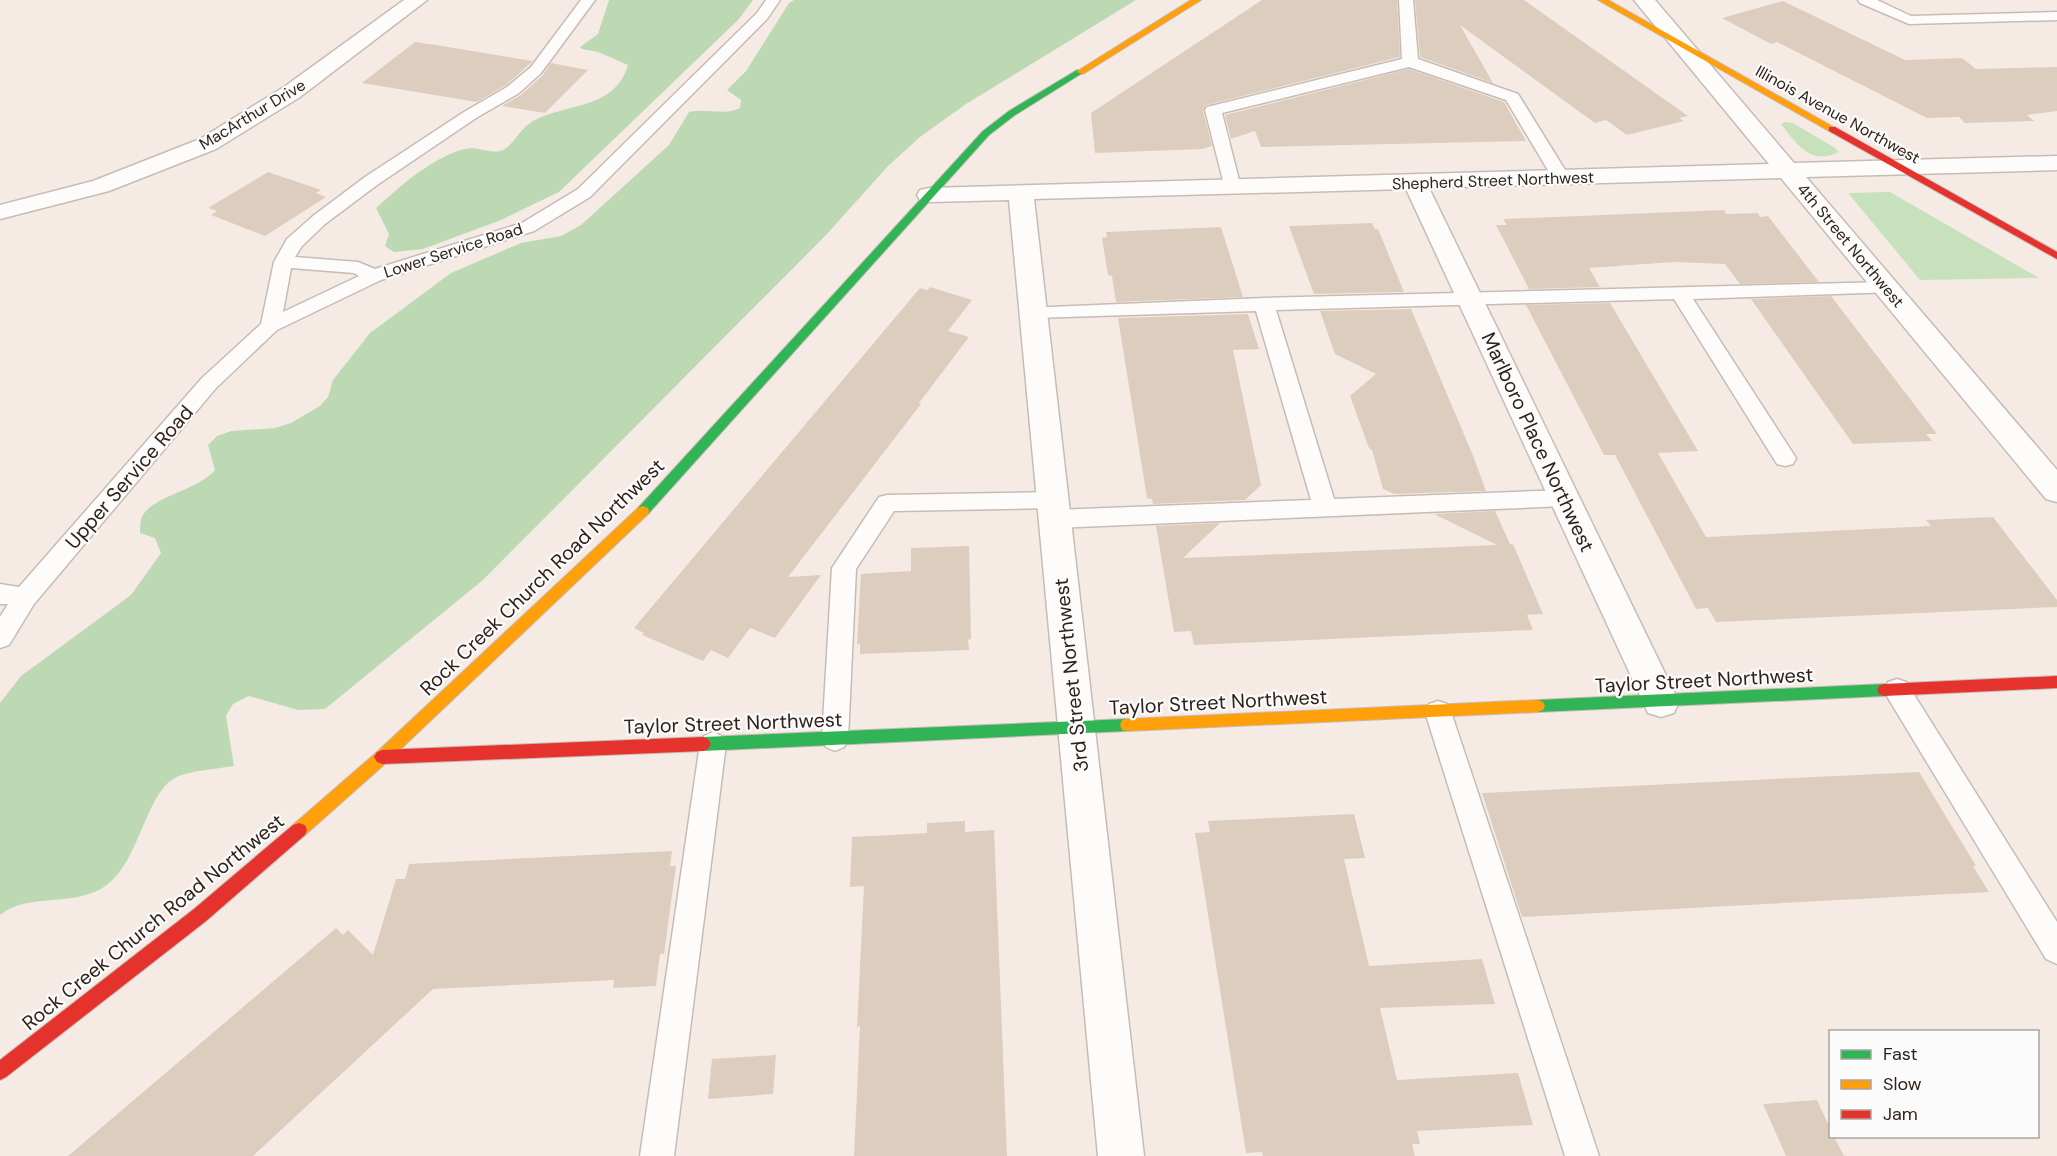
<svg xmlns="http://www.w3.org/2000/svg" width="2057" height="1156" font-family="'DM Sans',sans-serif">
  <rect width="100%" height="100%" fill="#f6ebe4"/>
  <!-- green -->
  <g fill="#c6e1bc">
    <path d="M 1785,122 L 1793,123 L 1835,148 L 1839,152 C 1810,166 1797,144 1781,124 Z"/>
    <path d="M 1890,192 L 2039,278 L 1920,280 L 1848,193 Z"/>
  </g>
  <!-- forest -->
  <g fill="#bdd9b4">
    <path d="M 609,0 L 753,0 L 739,19 L 559,192 L 501,220 L 423,249 L 394,252 L 385,246 L 389,234 L 376,208 C 398,188 420,168 446,156 C 454,152 464,148 473,148 C 482,149 490,153 500,151 C 512,148 519,130 530,123 C 563,102 614,112 628,65 L 598,52 L 582,49 L 580,47 L 598,34 Z"/>
    <path d="M 794,0 L 1136,0 L 966,104 L 920,137 L 888,166 L 827,234 L 483,580 L 325,709 L 298,710 L 249,696 L 233,704 L 226,716 L 234,766 C 216,769 196,770 179,776 C 147,787 140,860 108,884 C 77,909 30,891 0,915 L 0,703 L 21,676 L 131,595 L 161,553 L 155,538 L 140,533 C 140,528 140,519 143,515 C 154,496 198,490 215,470 L 208,445 L 217,436 L 231,431 L 275,428 L 291,423 L 320,406 L 328,397 L 333,380 L 370,333 L 451,273 L 521,243 L 561,236 L 581,225 L 669,145 L 689,112 C 707,108 724,116 740,108 L 741,100 L 727,90 L 746,71 L 789,3 Z"/>
  </g>
  <!-- building -->
  <g fill="#ddcdbe">
    <path d="M 1262,0 L 1397,0 L 1400,57 L 1206,105 L 1203,111 L 1212,146 L 1202,149 L 1095,153 L 1091,113 Z"/>
    <path d="M 1415,0 L 1524,0 L 1688,116 L 1679,118 L 1684,121 L 1627,135 L 1606,120 L 1595,123 L 1460,25 L 1493,83 L 1420,57 Z"/>
    <path d="M 1783,1 L 1905,60 L 1962,58 L 1976,69 L 2057,67 L 2057,111 L 2027,115 L 2034,121 L 1965,123 L 1959,117 L 1927,118 L 1777,42 L 1771,44 L 1722,18 Z"/>
    <path d="M 415,42 L 436,45 L 533,61 L 506,85 L 477,102 L 362,83 Z"/>
    <path d="M 551,63 L 588,70 L 545,113 L 502,106 L 521,95 L 543,75 Z"/>
    <path d="M 1409,69 L 1504,102 L 1526,141 L 1261,147 L 1255,131 L 1231,139 L 1225,115 Z"/>
    <path d="M 268,172 L 321,190 L 316,193 L 326,197 L 265,236 L 211,215 L 217,211 L 208,208 Z"/>
    <path d="M 1724,210 L 1726,214 L 1758,213 L 1760,217 L 1768,216 L 1819,282 L 1740,284 L 1725,264 L 1674,262 L 1589,268 L 1600,287 L 1529,289 L 1496,225 L 1507,225 L 1503,219 Z"/>
    <path d="M 1372,223 L 1375,229 L 1378,229 L 1404,292 L 1314,294 L 1289,226 Z"/>
    <path d="M 1221,227 L 1243,297 L 1116,302 L 1112,276 L 1108,275 L 1102,238 L 1107,237 L 1106,232 Z"/>
    <path d="M 930,287 L 972,300 L 948,331 L 969,337 L 919,403 L 921,404 L 788,577 L 821,575 L 775,638 L 750,628 L 728,658 L 711,650 L 703,661 L 642,635 L 644,633 L 634,628 L 920,288 L 928,290 Z"/>
    <path d="M 1831,296 L 1937,434 L 1926,434 L 1932,441 L 1853,444 L 1751,299 Z"/>
    <path d="M 1610,303 L 1698,451 L 1658,453 L 1706,537 L 1931,526 L 1926,520 L 1993,517 L 2057,600 L 2057,607 L 1716,622 L 1708,608 L 1696,609 L 1615,455 L 1604,455 L 1526,305 Z"/>
    <path d="M 1411,309 L 1474,458 L 1486,491 L 1394,494 L 1383,489 L 1372,450 L 1369,448 L 1350,396 L 1376,374 L 1335,354 L 1320,311 Z"/>
    <path d="M 1248,314 L 1259,349 L 1233,350 L 1261,485 L 1245,500 L 1153,504 L 1152,499 L 1147,498 L 1118,318 Z"/>
    <path d="M 1495,511 L 1510,544 L 1513,544 L 1543,614 L 1527,615 L 1533,630 L 1194,645 L 1191,631 L 1174,632 L 1156,526 L 1220,523 L 1183,558 L 1381,550 L 1497,545 L 1434,514 Z"/>
    <path d="M 969,546 L 971,639 L 968,640 L 969,650 L 860,654 L 860,644 L 857,644 L 861,574 L 911,571 L 911,548 Z"/>
    <path d="M 1919,772 L 1976,866 L 1973,866 L 1989,892 L 1522,917 L 1482,793 Z"/>
    <path d="M 1354,814 L 1365,858 L 1344,859 L 1369,966 L 1482,959 L 1495,1004 L 1380,1008 L 1397,1080 L 1518,1073 L 1533,1125 L 1417,1131 L 1420,1144 L 1412,1144 L 1415,1156 L 1263,1156 L 1262,1152 L 1246,1153 L 1195,833 L 1210,832 L 1208,821 Z"/>
    <path d="M 965,821 L 965,832 L 994,830 L 1007,1156 L 854,1156 L 860,1026 L 857,1027 L 864,886 L 850,887 L 852,837 L 927,833 L 927,823 Z"/>
    <path d="M 672,851 L 670,866 L 676,866 L 664,954 L 660,954 L 656,986 L 613,988 L 614,980 L 433,989 L 253,1156 L 68,1156 L 336,928 L 343,935 L 348,930 L 373,955 L 396,879 L 405,879 L 409,864 Z"/>
    <path d="M 776,1055 L 773,1094 L 708,1099 L 712,1059 Z"/>
    <path d="M 1817,1100 L 1830,1128 L 1830,1137 L 1834,1137 L 1844,1156 L 1786,1156 L 1763,1104 Z"/>
  </g>
  <g fill="none" stroke-linecap="round" stroke-linejoin="round">
    <defs>
      <g id="lane">
        <path d="M 581,0 L 595,0 L 541,73 L 519,93 L 476,118 L 377,185 L 325,224 L 302,246 L 295,257 L 358,262 L 375,269 L 522,223 L 578,189 L 757,13 L 766,0 L 780,0 L 767,19 L 590,197 L 534,231 L 381,280 L 277,330 L 216,388 L 34,604 L 9,645 L 0,648 L 0,617 L 8,604 L 0,604 L 0,584 L 19,587 L 202,378 L 261,324 L 274,262 L 287,239 L 313,216 L 365,177 L 464,112 L 507,87 L 531,67 ZM 291,268 L 354,273 L 359,276 L 283,312 Z"/>
        <path d="M 1399,0 L 1413,0 L 1418,59 L 1518,94 L 1570,178 L 1567,182 L 1555,182 L 1506,100 L 1409,67 L 1222,113 L 1241,188 L 1238,192 L 1226,192 L 1205,110 L 1207,107 L 1402,59 Z"/>
        <path d="M 1858,0 L 1877,0 L 1911,16 L 2057,12 L 2057,20 L 1909,24 L 1860,3 Z"/>
        <path d="M 1887,282 L 1894,284 L 1897,288 L 1894,292 L 1693,299 L 1796,458 L 1793,464 L 1785,466 L 1777,464 L 1674,299 L 1276,310 L 1334,499 L 1565,490 L 1573,492 L 1576,498 L 1573,504 L 1565,506 L 1055,528 L 1047,525 L 1043,519 L 1047,513 L 1055,510 L 1311,500 L 1256,311 L 1033,318 L 1026,316 L 1023,312 L 1026,308 L 1264,298 Z"/>
        <path d="M 1053,492 L 1061,494 L 1064,500 L 1061,506 L 1053,508 L 894,511 L 856,569 L 848,739 L 844,747 L 835,751 L 826,747 L 822,739 L 832,568 L 879,497 L 887,495 Z"/>
        <path d="M 1897,679 L 1906,682 L 2057,922 L 2057,964 L 2046,959 L 1888,698 L 1884,690 L 1888,682 Z"/>
        <path d="M 1438,701 L 1447,704 L 1451,712 L 1599,1156 L 1565,1156 L 1425,712 L 1429,704 Z"/>
        <path d="M 713,732 L 722,736 L 726,744 L 674,1156 L 640,1156 L 700,744 L 704,736 Z"/>
      </g>
      <g id="street">
        <path d="M 404,0 L 427,0 L 300,97 L 216,149 L 109,191 L 0,219 L 0,205 L 93,181 L 200,139 L 284,87 Z"/>
        <path d="M 1634,0 L 1655,0 L 1794,163 L 2057,156 L 2057,170 L 1806,177 L 2057,470 L 2057,502 L 2046,499 L 1781,178 L 1429,188 L 1679,702 L 1674,713 L 1661,717 L 1648,713 L 1643,702 L 1406,189 L 1034,199 L 1144,1156 L 1098,1156 L 1009,200 L 929,202 L 920,200 L 917,195 L 920,190 L 929,188 L 1769,164 Z"/>
      </g>
      <g id="fast">
        <path d="M 1077,70 L 1084,72 L 1015,115 L 989,135 L 648,514 L 638,514 L 637,511 L 638,508 L 983,131 L 1009,111 Z"/>
        <path d="M 1884,684 L 1889,686 L 1891,690 L 1889,694 L 1884,696 L 1538,712 L 1533,710 L 1531,706 L 1533,702 L 1538,700 Z"/>
        <path d="M 1127,719 L 1132,720 L 1134,725 L 1132,730 L 1127,731 L 703,751 L 698,749 L 695,744 L 698,739 L 703,737 Z"/>
      </g>
      <g id="slow">
        <path d="M 1191,0 L 1201,0 L 1083,74 L 1076,72 Z"/>
        <path d="M 1598,0 L 1608,0 L 1837,129 L 1829,131 Z"/>
        <path d="M 643,506 L 648,508 L 649,511 L 648,514 L 387,762 L 305,835 L 299,837 L 293,835 L 291,830 L 293,825 L 377,752 L 638,508 Z"/>
        <path d="M 1538,700 L 1543,702 L 1545,706 L 1543,710 L 1538,712 L 1127,731 L 1122,730 L 1120,725 L 1122,720 L 1127,719 Z"/>
      </g>
      <g id="jam">
        <path d="M 1829,127 L 1835,127 L 2057,252 L 2057,259 L 1829,131 Z"/>
        <path d="M 2057,676 L 2057,688 L 1884,696 L 1879,694 L 1877,690 L 1879,686 L 1884,684 Z"/>
        <path d="M 703,737 L 708,739 L 711,744 L 708,749 L 703,751 L 382,764 L 377,762 L 374,757 L 377,752 L 382,750 Z"/>
        <path d="M 299,823 L 305,825 L 307,830 L 305,835 L 206,921 L 6,1077 L 0,1080 L 0,1060 L 194,909 L 293,825 Z"/>
      </g>
    </defs>
    <!-- lane casing -->
    <use href="#lane" stroke="#c7bcb5" stroke-width="3"/>
    <!-- street casing -->
    <use href="#street" stroke="#c7bcb5" stroke-width="3"/>
    <!-- fast casing -->
    <use href="#fast" stroke="#c7bcb5" stroke-width="2"/>
    <!-- slow casing -->
    <use href="#slow" stroke="#c7bcb5" stroke-width="2"/>
    <!-- jam casing -->
    <use href="#jam" stroke="#c7bcb5" stroke-width="2"/>
    <!-- lane -->
    <use href="#lane" fill="#fefcfb" fill-rule="evenodd"/>
    <!-- street -->
    <use href="#street" fill="#fefcfb" fill-rule="evenodd"/>
    <!-- fast -->
    <use href="#fast" fill="#30b455" fill-rule="evenodd"/>
    <!-- slow -->
    <use href="#slow" fill="#ff9f0a" fill-rule="evenodd"/>
    <!-- jam -->
    <use href="#jam" fill="#e5322d" fill-rule="evenodd"/>
  </g>
  <g text-anchor="middle" stroke-width="4.5" stroke-linejoin="round" paint-order="stroke">
    <!-- far-street labels -->
    <g font-size="16" fill="#2e231a" stroke="#fbfbfb">
      <text transform="translate(252 114) rotate(-31)" y="6">MacArthur Drive</text>
      <text transform="translate(1838 114) rotate(29)" y="6">Illinois Avenue Northwest</text>
      <text transform="translate(1493 180) rotate(-2)" y="6">Shepherd Street Northwest</text>
      <text transform="translate(1851 245) rotate(50)" y="6">4th Street Northwest</text>
      <text transform="translate(453 250) rotate(-18)" y="6">Lower Service Road</text>
    </g>
    <!-- street labels -->
    <g font-size="20" fill="#2e231a" stroke="#fbfbfb">
      <text transform="translate(1538 442) rotate(65)" y="7">Marlboro Place Northwest</text>
      <text transform="translate(129 477) rotate(-49)" y="7">Upper Service Road</text>
      <text transform="translate(542 577) rotate(-44)" y="7">Rock Creek Church Road Northwest</text>
      <text transform="translate(1071 675) rotate(-96)" y="7">3rd Street Northwest</text>
      <text transform="translate(1704 680) rotate(-3)" y="7">Taylor Street Northwest</text>
      <text transform="translate(1218 702) rotate(-3)" y="7">Taylor Street Northwest</text>
      <text transform="translate(733 723) rotate(-2)" y="7">Taylor Street Northwest</text>
      <text transform="translate(153 922) rotate(-39)" y="7">Rock Creek Church Road Northwest</text>
    </g>
  </g>
  <!-- legend -->
  <rect x="1829" y="1030" width="210" height="108" fill="#fbfbfb" stroke="#a9a5a1" stroke-width="1.5"/>
  <rect x="1841" y="1050" width="30" height="9" fill="#30b455" stroke="#a9a5a1" stroke-width="1.5"/>
  <text x="1883" y="1060" font-size="18" fill="#2e231a">Fast</text>
  <rect x="1841" y="1080" width="30" height="9" fill="#ff9f0a" stroke="#a9a5a1" stroke-width="1.5"/>
  <text x="1883" y="1090" font-size="18" fill="#2e231a">Slow</text>
  <rect x="1841" y="1110" width="30" height="9" fill="#e5322d" stroke="#a9a5a1" stroke-width="1.5"/>
  <text x="1883" y="1120" font-size="18" fill="#2e231a">Jam</text>
</svg>
